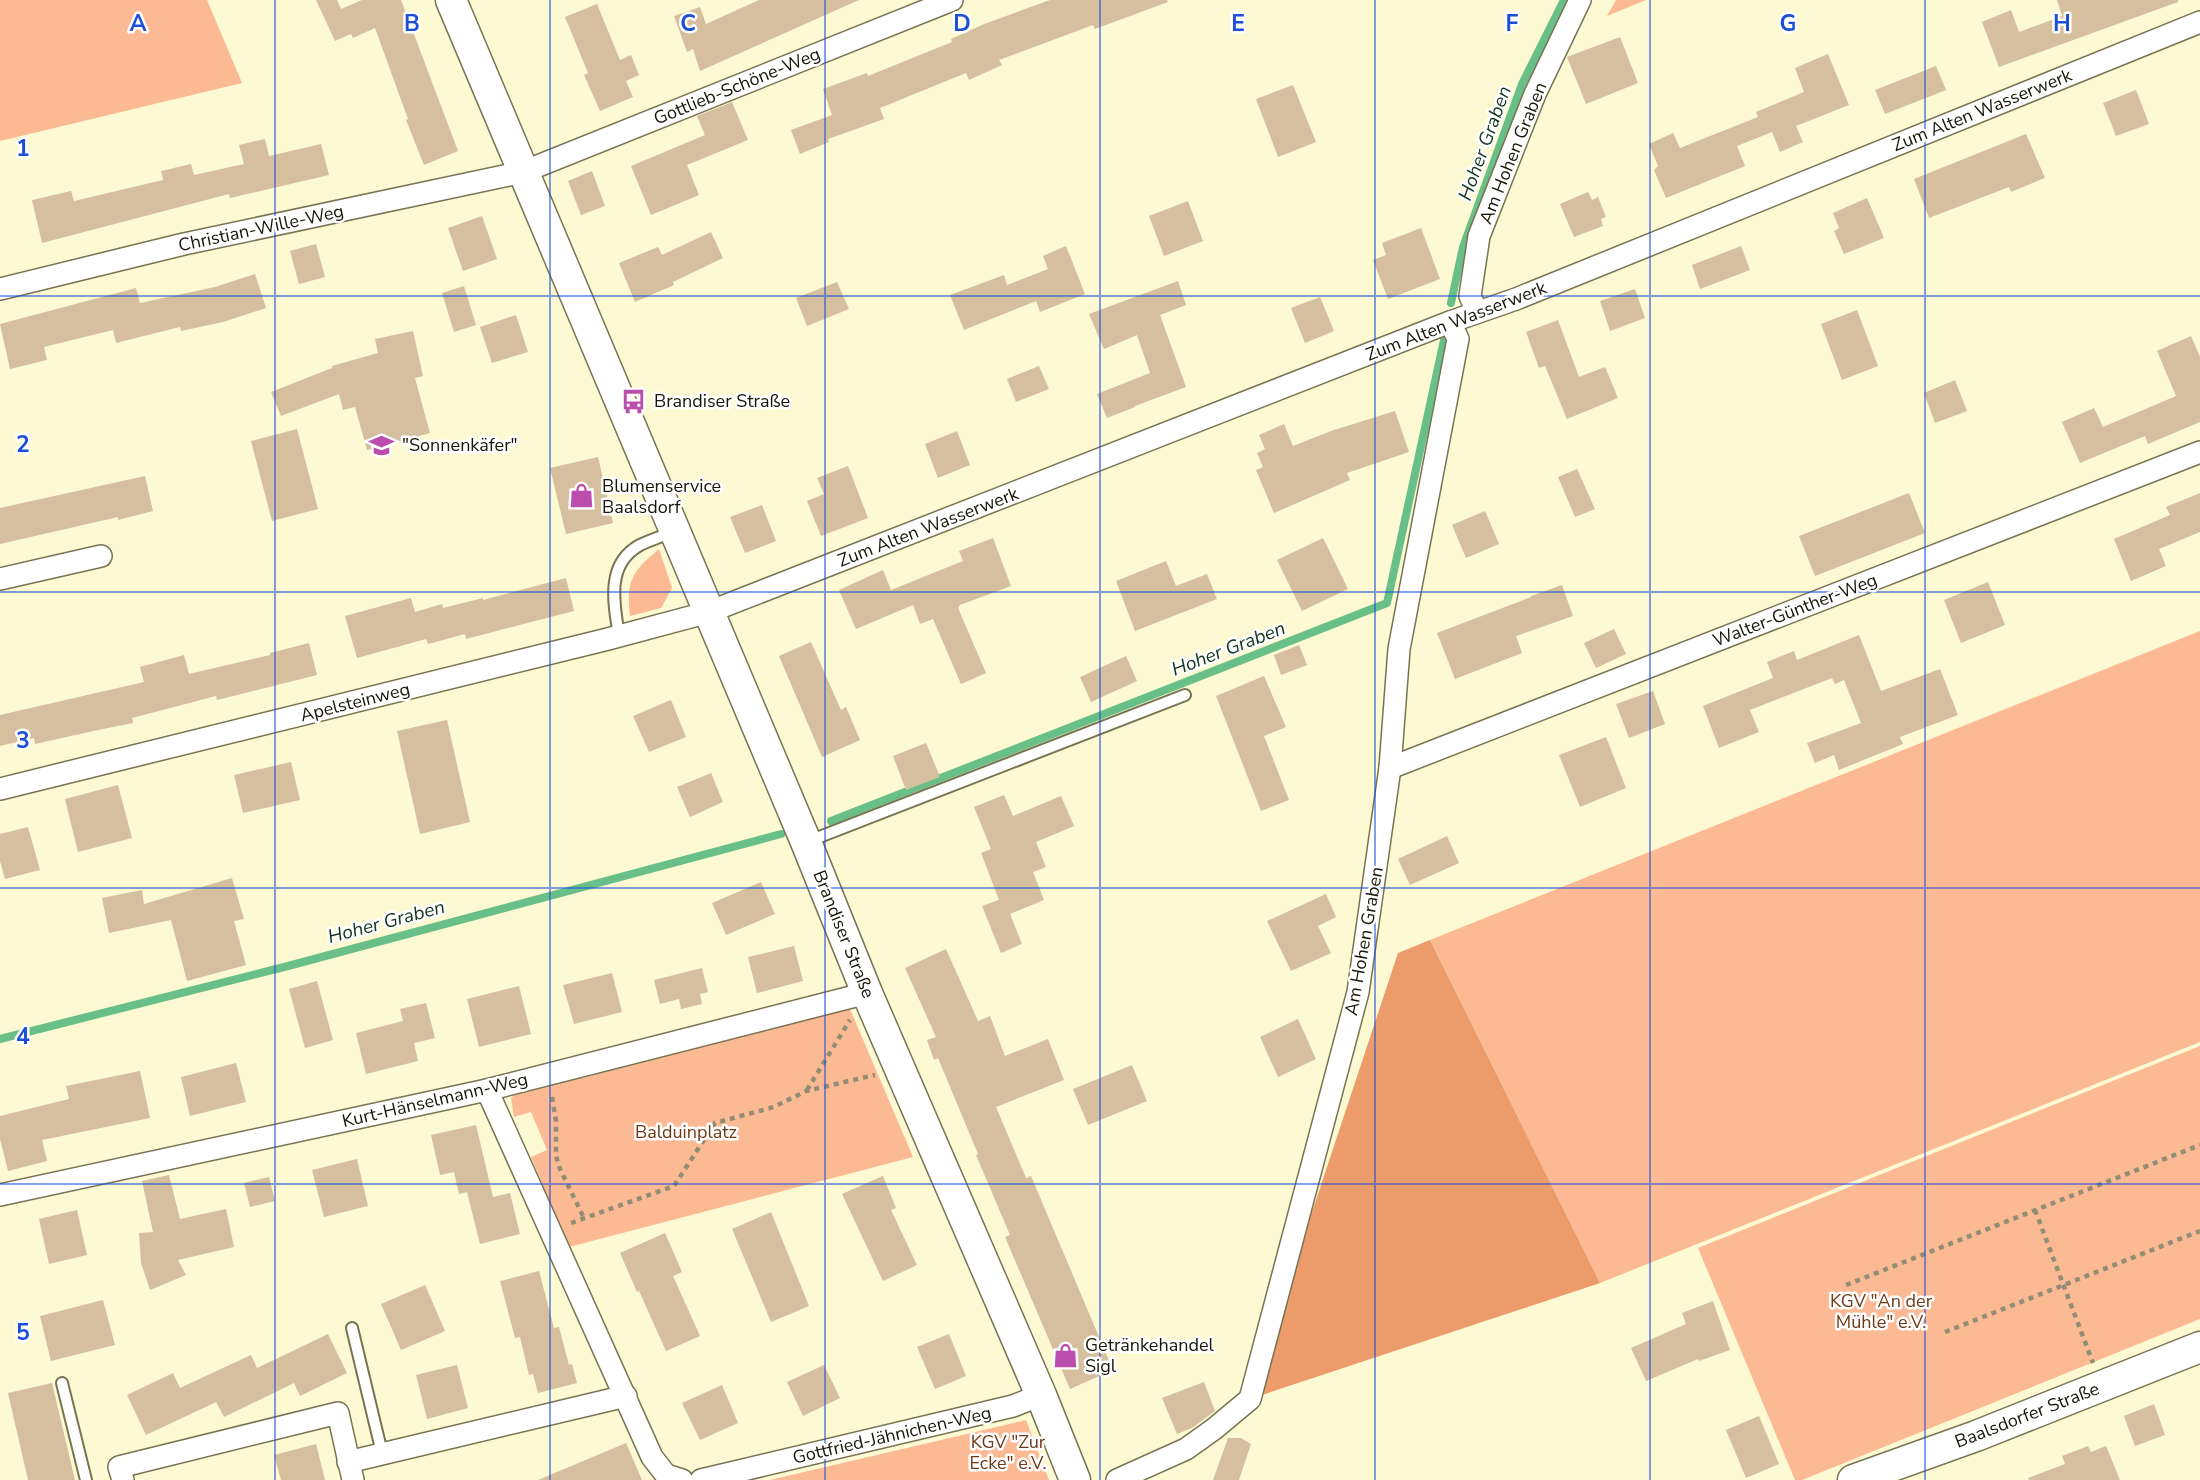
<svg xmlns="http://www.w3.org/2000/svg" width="2200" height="1480" font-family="'Nunito Sans',sans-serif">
  <rect width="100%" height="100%" fill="#fdf9d2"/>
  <!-- green -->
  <g fill="#fbb994">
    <path d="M 0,0 L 207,0 L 242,83 L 0,141 Z"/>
    <path d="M 1616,0 L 1646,0 L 1607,16 Z"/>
    <path d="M 659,549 L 672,588 L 661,608 L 630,616 C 626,580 632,572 659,549 Z"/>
    <path d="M 2200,631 L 2200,1042 L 1600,1283 L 1430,940 Z"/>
    <path d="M 850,1009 L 913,1157 L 569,1247 L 531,1157 L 547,1150 L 531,1112 L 514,1117 L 511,1098 L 519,1091 L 587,1077 L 669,1053 Z"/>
    <path d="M 2200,1046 L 2200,1319 L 1802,1480 L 1795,1480 L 1698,1248 Z"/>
    <path d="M 1026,1420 L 1049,1480 L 770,1480 Z"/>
  </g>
  <!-- forest -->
  <path fill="#ec9b6b" d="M 1430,940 L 1600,1283 L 1250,1399 L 1398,953 Z"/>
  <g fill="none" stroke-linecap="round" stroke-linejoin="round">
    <!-- stream -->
    <g stroke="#69bf88" stroke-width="8">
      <path d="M 1451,303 L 1463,247 L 1522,84 L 1564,0"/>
      <path d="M 831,821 L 1387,603 L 1444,340"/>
      <path d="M 0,1039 L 288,966 L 781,834"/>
    </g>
  </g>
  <!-- building -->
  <g fill="#d5bf9f">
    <path d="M 316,0 L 337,0 L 341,9 L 362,0 L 401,0 L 458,151 L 424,165 L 406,120 L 408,119 L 375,28 L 353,38 L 351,34 L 335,41 Z"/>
    <path d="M 759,0 L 859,0 L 700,71 L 693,49 L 687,52 L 674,16 L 700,7 L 706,24 Z"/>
    <path d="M 1050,0 L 1167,0 L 1168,2 L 1095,29 L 1093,25 L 999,60 L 1002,65 L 969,80 L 966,73 L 880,108 L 884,119 L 828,139 L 829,142 L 800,154 L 791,130 L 832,115 L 823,89 L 867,73 L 868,76 L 952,42 L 951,39 L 984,24 Z"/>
    <path d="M 2057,0 L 2178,0 L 2178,2 L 1999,67 L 1982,22 L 2011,10 L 2019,32 L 2062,16 Z"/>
    <path d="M 597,4 L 620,60 L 631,55 L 639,75 L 626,81 L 633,97 L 600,111 L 584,75 L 588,73 L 565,17 Z"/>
    <path d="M 1620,37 L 1638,83 L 1586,104 L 1567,57 Z"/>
    <path d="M 1828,54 L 1849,105 L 1796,126 L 1803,142 L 1780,152 L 1772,132 L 1737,146 L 1745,166 L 1666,198 L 1654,170 L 1658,166 L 1649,144 L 1673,133 L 1680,148 L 1758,117 L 1756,112 L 1804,92 L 1795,68 Z"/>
    <path d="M 1936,66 L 1946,90 L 1885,114 L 1875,90 Z"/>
    <path d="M 1293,85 L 1316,142 L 1278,157 L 1256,99 Z"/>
    <path d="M 2136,90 L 2149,124 L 2116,136 L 2103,103 Z"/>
    <path d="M 732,102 L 748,140 L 687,165 L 699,195 L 651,215 L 631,166 L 705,135 L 697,116 Z"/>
    <path d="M 2026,134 L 2045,178 L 2011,192 L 2009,187 L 1929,218 L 1914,179 Z"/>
    <path d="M 265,139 L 269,156 L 321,144 L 329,175 L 230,198 L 229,194 L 42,243 L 32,200 L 71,191 L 74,201 L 163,180 L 161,171 L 191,164 L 194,175 L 244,164 L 239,145 Z"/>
    <path d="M 592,171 L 605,206 L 581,215 L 568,181 Z"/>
    <path d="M 1588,192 L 1592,200 L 1598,197 L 1606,217 L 1601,219 L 1603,226 L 1574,237 L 1560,204 Z"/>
    <path d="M 1867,198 L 1884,238 L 1844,254 L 1834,231 L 1839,228 L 1833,213 Z"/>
    <path d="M 1188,201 L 1203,241 L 1164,256 L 1149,216 Z"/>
    <path d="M 482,216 L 497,259 L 463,271 L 448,228 Z"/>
    <path d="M 1421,228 L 1440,279 L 1388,299 L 1373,260 L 1386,255 L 1382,243 Z"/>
    <path d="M 711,232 L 723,258 L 673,282 L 674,285 L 635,302 L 619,263 L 658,247 L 662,255 Z"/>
    <path d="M 316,244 L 325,277 L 299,284 L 290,251 Z"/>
    <path d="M 1066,246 L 1085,294 L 1040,312 L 1036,301 L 964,330 L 950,295 L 1004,275 L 1007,285 L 1048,269 L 1043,256 Z"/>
    <path d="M 1741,246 L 1750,270 L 1700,289 L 1692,265 Z"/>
    <path d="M 255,274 L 266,308 L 223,322 L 181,331 L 180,327 L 116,343 L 113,330 L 44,347 L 47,360 L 10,369 L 0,324 L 136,288 L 140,303 L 215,287 Z"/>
    <path d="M 1178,281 L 1186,305 L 1160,315 L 1186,387 L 1135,406 L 1135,407 L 1107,418 L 1097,394 L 1150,373 L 1137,335 L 1104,349 L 1089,314 Z"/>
    <path d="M 837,282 L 849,309 L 807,326 L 796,298 Z"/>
    <path d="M 464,286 L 476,325 L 454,332 L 442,293 Z"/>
    <path d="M 1635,289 L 1645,318 L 1610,331 L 1600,301 Z"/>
    <path d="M 1320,297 L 1334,331 L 1305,343 L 1291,308 Z"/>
    <path d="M 1857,310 L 1878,366 L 1842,380 L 1821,324 Z"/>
    <path d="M 516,315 L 528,352 L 492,363 L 480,327 Z"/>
    <path d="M 1558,320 L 1579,377 L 1605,367 L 1618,398 L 1567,419 L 1545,366 L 1539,368 L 1526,332 Z"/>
    <path d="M 413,331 L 423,376 L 415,378 L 430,433 L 367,450 L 355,407 L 343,410 L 339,394 L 281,416 L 271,392 L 332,368 L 332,366 L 378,353 L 375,339 Z"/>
    <path d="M 2191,336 L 2200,357 L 2200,422 L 2148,444 L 2145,436 L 2080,463 L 2062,422 L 2094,408 L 2103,427 L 2176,396 L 2157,351 Z"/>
    <path d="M 1039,366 L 1049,389 L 1016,402 L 1007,379 Z"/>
    <path d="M 1955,380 L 1967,411 L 1935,423 L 1924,393 Z"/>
    <path d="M 1395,411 L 1409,452 L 1347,473 L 1350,480 L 1274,513 L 1256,470 L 1263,467 L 1257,453 L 1265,449 L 1259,435 L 1284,424 L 1293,446 L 1331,431 Z"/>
    <path d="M 297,429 L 318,509 L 272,521 L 251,441 Z"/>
    <path d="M 957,431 L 970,465 L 938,478 L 925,444 Z"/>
    <path d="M 598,457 L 613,523 L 566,534 L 550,468 Z"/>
    <path d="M 848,466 L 868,518 L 821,536 L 807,501 L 824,494 L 817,478 Z"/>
    <path d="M 1577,469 L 1595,509 L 1575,517 L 1558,477 Z"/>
    <path d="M 145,476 L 153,511 L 118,520 L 118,517 L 0,544 L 0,508 Z"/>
    <path d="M 1909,493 L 1925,533 L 1815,576 L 1799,536 Z"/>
    <path d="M 2200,493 L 2200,532 L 2159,549 L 2166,566 L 2131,581 L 2114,539 L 2170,515 L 2166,507 Z"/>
    <path d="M 762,505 L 776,541 L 745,553 L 730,517 Z"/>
    <path d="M 1485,511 L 1499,544 L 1466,558 L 1452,525 Z"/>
    <path d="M 993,538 L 1011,586 L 960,605 L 958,608 L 986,673 L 961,684 L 933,619 L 920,624 L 913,605 L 856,629 L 839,590 L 883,570 L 891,590 L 963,561 L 959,551 Z"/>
    <path d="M 1323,538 L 1348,589 L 1302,611 L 1277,560 Z"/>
    <path d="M 1166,561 L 1176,586 L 1207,574 L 1217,599 L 1135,631 L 1116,581 Z"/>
    <path d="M 566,578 L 574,611 L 466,639 L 465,634 L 428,644 L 426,639 L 357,658 L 345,616 L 411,598 L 415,612 L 442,604 L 443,608 L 483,598 L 483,600 Z"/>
    <path d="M 1988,582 L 2005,625 L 1961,643 L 1944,600 Z"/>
    <path d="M 1562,585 L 1573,616 L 1516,636 L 1522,653 L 1455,679 L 1437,633 L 1531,597 L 1531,596 Z"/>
    <path d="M 1614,629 L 1626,654 L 1596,668 L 1584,643 Z"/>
    <path d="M 1859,635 L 1881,691 L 1940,669 L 1958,715 L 1900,737 L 1903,744 L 1839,770 L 1834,755 L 1815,763 L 1807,743 L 1861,723 L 1844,680 L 1835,684 L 1832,678 L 1750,710 L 1759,732 L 1719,748 L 1703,706 L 1773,678 L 1767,662 L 1794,651 L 1797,660 Z"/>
    <path d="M 811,642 L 841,710 L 846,707 L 860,740 L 822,757 L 779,656 Z"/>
    <path d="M 309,643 L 317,675 L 217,700 L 216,696 L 132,718 L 133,723 L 98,730 L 35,744 L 34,738 L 0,746 L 0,715 L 144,682 L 140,667 L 184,655 L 189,674 L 270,655 L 270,653 Z"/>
    <path d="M 1299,645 L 1307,665 L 1281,675 L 1274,655 Z"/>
    <path d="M 1126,656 L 1137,681 L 1091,702 L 1080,677 Z"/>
    <path d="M 1264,676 L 1286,727 L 1264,736 L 1289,800 L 1261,811 L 1216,696 Z"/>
    <path d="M 1653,691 L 1665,724 L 1629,738 L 1616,704 Z"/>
    <path d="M 671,700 L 686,737 L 649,752 L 633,716 Z"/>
    <path d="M 447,720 L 470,822 L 420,834 L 397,731 Z"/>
    <path d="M 1606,737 L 1626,788 L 1580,807 L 1559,755 Z"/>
    <path d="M 926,743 L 940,777 L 906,790 L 893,756 Z"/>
    <path d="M 291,762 L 300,800 L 243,813 L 234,775 Z"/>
    <path d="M 711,773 L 723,802 L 690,817 L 677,787 Z"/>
    <path d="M 118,785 L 132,838 L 78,852 L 65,799 Z"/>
    <path d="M 1004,795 L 1013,816 L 1061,796 L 1074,826 L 1036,842 L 1046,867 L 1033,872 L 1044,900 L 1010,914 L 1022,944 L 1001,953 L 982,906 L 999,900 L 981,853 L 991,849 L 974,807 Z"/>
    <path d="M 28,827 L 40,870 L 5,879 L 0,861 L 0,834 Z"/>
    <path d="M 1447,836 L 1459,863 L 1410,885 L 1398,859 Z"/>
    <path d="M 232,878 L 244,919 L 234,921 L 246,965 L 187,981 L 171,920 L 109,933 L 102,898 L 142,890 L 144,904 Z"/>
    <path d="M 761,882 L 775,914 L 726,935 L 712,903 Z"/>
    <path d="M 1326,894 L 1336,917 L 1318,926 L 1331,953 L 1291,971 L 1267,921 Z"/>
    <path d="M 794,946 L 803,981 L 757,993 L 748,957 Z"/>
    <path d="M 946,949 L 978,1021 L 990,1016 L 1005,1056 L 1048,1039 L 1064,1080 L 996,1107 L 1026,1178 L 1031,1176 L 1113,1370 L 1070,1389 L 1005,1237 L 1010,1235 L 976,1155 L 978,1154 L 938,1058 L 934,1060 L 927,1040 L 936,1037 L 905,968 Z"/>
    <path d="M 702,968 L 708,992 L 700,994 L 702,1004 L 681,1009 L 679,999 L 660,1004 L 654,980 Z"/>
    <path d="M 612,973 L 622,1012 L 574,1024 L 563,985 Z"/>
    <path d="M 317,981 L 333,1040 L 305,1048 L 289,989 Z"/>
    <path d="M 519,986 L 531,1034 L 479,1047 L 467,999 Z"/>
    <path d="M 426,1003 L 435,1038 L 414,1043 L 418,1061 L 366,1074 L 356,1033 L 403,1021 L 400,1009 Z"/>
    <path d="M 1298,1019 L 1316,1059 L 1278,1077 L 1260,1037 Z"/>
    <path d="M 236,1063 L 246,1102 L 190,1116 L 181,1077 Z"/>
    <path d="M 1132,1065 L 1147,1101 L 1088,1125 L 1073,1089 Z"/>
    <path d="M 140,1071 L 150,1118 L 42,1140 L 47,1161 L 8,1171 L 0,1139 L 0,1116 L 69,1099 L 66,1086 Z"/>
    <path d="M 476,1125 L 493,1197 L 510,1193 L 520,1234 L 480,1244 L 467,1192 L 459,1194 L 454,1172 L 440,1175 L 431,1135 Z"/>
    <path d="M 357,1159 L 368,1206 L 324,1217 L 312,1170 Z"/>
    <path d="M 169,1175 L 180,1219 L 226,1209 L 234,1247 L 178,1260 L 186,1275 L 150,1290 L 141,1263 L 139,1233 L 153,1232 L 142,1181 Z"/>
    <path d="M 883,1176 L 896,1208 L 891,1210 L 917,1265 L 883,1281 L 842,1194 Z"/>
    <path d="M 269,1177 L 275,1201 L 250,1207 L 244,1183 Z"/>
    <path d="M 77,1210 L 87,1255 L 49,1264 L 39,1219 Z"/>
    <path d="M 771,1212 L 809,1306 L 771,1322 L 732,1229 Z"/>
    <path d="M 665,1233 L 682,1272 L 673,1276 L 700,1336 L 666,1351 L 639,1291 L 637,1292 L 620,1253 Z"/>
    <path d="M 539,1271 L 554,1328 L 559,1327 L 569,1365 L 572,1364 L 577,1383 L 538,1393 L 533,1374 L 529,1375 L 520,1337 L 515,1338 L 500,1281 Z"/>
    <path d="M 425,1285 L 445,1331 L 401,1350 L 381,1304 Z"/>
    <path d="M 103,1300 L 115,1345 L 51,1361 L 40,1316 Z"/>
    <path d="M 1713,1301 L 1730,1350 L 1699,1361 L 1698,1359 L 1646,1381 L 1631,1348 L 1686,1324 L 1682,1313 Z"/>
    <path d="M 328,1334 L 347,1373 L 300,1396 L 294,1383 L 224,1417 L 216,1402 L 146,1435 L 127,1395 L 173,1373 L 180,1388 L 251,1355 L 257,1368 Z"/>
    <path d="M 949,1334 L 966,1376 L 935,1389 L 917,1347 Z"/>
    <path d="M 457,1365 L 468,1408 L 427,1419 L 416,1375 Z"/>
    <path d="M 824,1365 L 840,1398 L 803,1416 L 787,1382 Z"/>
    <path d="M 1204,1382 L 1215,1411 L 1192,1428 L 1177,1434 L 1162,1398 Z"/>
    <path d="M 52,1383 L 75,1480 L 28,1480 L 8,1393 Z"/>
    <path d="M 722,1385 L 738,1423 L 700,1440 L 682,1403 Z"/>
    <path d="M 2154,1404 L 2165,1435 L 2135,1446 L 2124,1416 Z"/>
    <path d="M 1759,1416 L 1779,1464 L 1746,1478 L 1726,1430 Z"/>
    <path d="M 1228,1438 L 1241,1438 L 1251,1444 L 1239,1480 L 1213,1480 Z"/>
    <path d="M 626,1443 L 642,1480 L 538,1480 Z"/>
    <path d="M 316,1444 L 325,1480 L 281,1480 L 274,1455 Z"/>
    <path d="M 2088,1446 L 2091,1452 L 2106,1446 L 2120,1480 L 2029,1480 L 2028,1478 L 2065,1464 L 2062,1456 Z"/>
  </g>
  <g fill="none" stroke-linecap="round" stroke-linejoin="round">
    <defs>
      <g id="lane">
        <path d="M 619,636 C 614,604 605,564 640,545 C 650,540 661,537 672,532"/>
        <path d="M 809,841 L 1185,695"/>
        <path d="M 352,1328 L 382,1453"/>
        <path d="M 62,1383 L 86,1480"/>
      </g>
      <g id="street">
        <path d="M 0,289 L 184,244 L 523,172 L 952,0"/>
        <path d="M 1477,312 L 1470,296 L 1479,236 L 1535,94 L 1580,0"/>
        <path d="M 0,579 L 101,556"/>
        <path d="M 1390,768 L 2200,452"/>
        <path d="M 0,789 L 608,639 L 709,612 L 1450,322 L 1516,299 L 2200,22"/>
        <path d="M 487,1090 L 652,1457 L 666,1475 L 682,1480"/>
        <path d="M 0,1195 L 487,1090 L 867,993"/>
        <path d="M 348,1462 L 626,1396"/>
        <path d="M 123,1480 L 119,1467 L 338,1413 L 353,1480"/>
        <path d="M 701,1480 L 1013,1406 L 1041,1395"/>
        <path d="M 1117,1480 L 1186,1449 L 1214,1429 L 1250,1399 L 1358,992 L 1390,768 L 1399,649 L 1458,339 L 1450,322"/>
      </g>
      <g id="secondary">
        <path d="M 451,0 L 806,842 L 867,993 L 1041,1395 L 1075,1480"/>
        <path d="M 1853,1480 L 1976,1436 L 2200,1347"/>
      </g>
    </defs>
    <!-- lane casing -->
    <use href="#lane" stroke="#787452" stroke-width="14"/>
    <!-- street casing -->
    <use href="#street" stroke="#787452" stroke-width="24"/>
    <!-- secondary casing -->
    <use href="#secondary" stroke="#787452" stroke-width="33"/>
    <!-- path -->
    <g stroke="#918e73" stroke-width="4.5" stroke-dasharray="5 5" stroke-linecap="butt">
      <path d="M 807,1090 L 850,1020"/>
      <path d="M 552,1097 L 556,1121 L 556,1156 L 560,1169 L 584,1218"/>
      <path d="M 2035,1210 L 2093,1363"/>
      <path d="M 571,1223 L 674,1186 L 715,1123 L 774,1107 L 806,1091 L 875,1075"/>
      <path d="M 1846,1285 L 2200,1145"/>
      <path d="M 1945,1332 L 2200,1231"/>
    </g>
    <!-- lane -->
    <use href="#lane" stroke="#fff" stroke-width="10"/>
    <!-- street -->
    <use href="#street" stroke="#fff" stroke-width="21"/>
    <!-- secondary -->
    <use href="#secondary" stroke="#fff" stroke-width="30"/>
  </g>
  <!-- grid -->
  <path fill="none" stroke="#1d4ed8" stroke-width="2" stroke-opacity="0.55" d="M 275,0 L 275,1480M 550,0 L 550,1480M 825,0 L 825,1480M 1100,0 L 1100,1480M 1375,0 L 1375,1480M 1650,0 L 1650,1480M 1925,0 L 1925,1480M 0,296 L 2200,296M 0,592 L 2200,592M 0,888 L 2200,888M 0,1184 L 2200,1184"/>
  <!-- icons -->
  <defs>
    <symbol id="bus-bare" viewBox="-9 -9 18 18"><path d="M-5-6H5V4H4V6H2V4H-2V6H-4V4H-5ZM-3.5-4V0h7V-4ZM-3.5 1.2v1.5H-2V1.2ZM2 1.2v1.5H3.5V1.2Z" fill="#bb4dac" stroke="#fff" stroke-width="2.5" paint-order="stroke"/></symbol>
    <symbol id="school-bare" viewBox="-9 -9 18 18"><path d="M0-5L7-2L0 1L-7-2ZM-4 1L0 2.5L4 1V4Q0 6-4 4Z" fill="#bb4dac" stroke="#fff" stroke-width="2.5" paint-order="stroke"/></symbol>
    <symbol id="shop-bare" viewBox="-9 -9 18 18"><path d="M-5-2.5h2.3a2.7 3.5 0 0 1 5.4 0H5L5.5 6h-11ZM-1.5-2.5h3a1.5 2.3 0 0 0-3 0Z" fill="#bb4dac" stroke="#fff" stroke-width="2.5" paint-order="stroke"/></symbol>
  </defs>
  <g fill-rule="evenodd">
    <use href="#bus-bare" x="616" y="384" width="35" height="35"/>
    <use href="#school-bare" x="364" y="428" width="35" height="35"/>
    <use href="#shop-bare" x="564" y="478" width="35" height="35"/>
    <use href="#shop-bare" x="1048" y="1338" width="35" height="35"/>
  </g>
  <g text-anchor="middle" stroke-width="5" stroke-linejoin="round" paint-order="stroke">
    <!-- street labels -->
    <g font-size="18" fill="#181609" stroke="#fff">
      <text transform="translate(737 86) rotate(-22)" y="6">Gottlieb-Schöne-Weg</text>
      <text transform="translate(1982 110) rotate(-22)" y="6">Zum Alten Wasserwerk</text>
      <text transform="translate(1513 153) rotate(-68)" y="6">Am Hohen Graben</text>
      <text transform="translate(261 228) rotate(-12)" y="6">Christian-Wille-Weg</text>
      <text transform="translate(1456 321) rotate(-21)" y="6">Zum Alten Wasserwerk</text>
      <text transform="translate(928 527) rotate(-21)" y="6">Zum Alten Wasserwerk</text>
      <text transform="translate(1795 610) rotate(-21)" y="6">Walter-Günther-Weg</text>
      <text transform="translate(355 702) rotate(-14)" y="6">Apelsteinweg</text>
      <text transform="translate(844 934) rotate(68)" y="6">Brandiser Straße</text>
      <text transform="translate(1364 941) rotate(-80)" y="6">Am Hohen Graben</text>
      <text transform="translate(435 1100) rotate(-13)" y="6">Kurt-Hänselmann-Weg</text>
      <text transform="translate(2027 1415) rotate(-21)" y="6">Baalsdorfer Straße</text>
      <text transform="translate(892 1435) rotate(-13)" y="6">Gottfried-Jähnichen-Weg</text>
    </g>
    <!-- poi labels -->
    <g font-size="18" fill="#181609" stroke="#fff" text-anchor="start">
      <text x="654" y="407">Brandiser Straße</text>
      <text x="402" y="451">"Sonnenkäfer"</text>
      <text x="602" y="492">Blumenservice<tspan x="602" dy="21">Baalsdorf</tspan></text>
      <text x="1085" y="1351">Getränkehandel<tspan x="1085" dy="21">Sigl</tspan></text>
    </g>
    <!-- park labels -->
    <g font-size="18" fill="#6e3916" stroke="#fff">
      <text x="686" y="1138">Balduinplatz</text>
      <text x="1881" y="1307">KGV "An der<tspan x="1881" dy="21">Mühle" e.V.</tspan></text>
      <text x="1008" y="1448">KGV "Zur<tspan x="1008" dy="21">Ecke" e.V.</tspan></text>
    </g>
    <!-- water labels -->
    <g font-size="19" font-style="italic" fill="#10351f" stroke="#fff">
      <text transform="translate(1484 143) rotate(-70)" y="7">Hoher Graben</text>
      <text transform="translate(1228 648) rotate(-21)" y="7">Hoher Graben</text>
      <text transform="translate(386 921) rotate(-15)" y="7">Hoher Graben</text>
    </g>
  </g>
  <g font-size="23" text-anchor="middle" font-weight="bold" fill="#1d4ed8" stroke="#fff" stroke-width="5" stroke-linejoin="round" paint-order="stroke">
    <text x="138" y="31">A</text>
    <text x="412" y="31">B</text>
    <text x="688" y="31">C</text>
    <text x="962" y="31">D</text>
    <text x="1238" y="31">E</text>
    <text x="1512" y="31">F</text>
    <text x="1788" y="31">G</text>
    <text x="2062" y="31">H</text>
    <text x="23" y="156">1</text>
    <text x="23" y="452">2</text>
    <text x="23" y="748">3</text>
    <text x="23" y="1044">4</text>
    <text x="23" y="1340">5</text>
  </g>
</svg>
